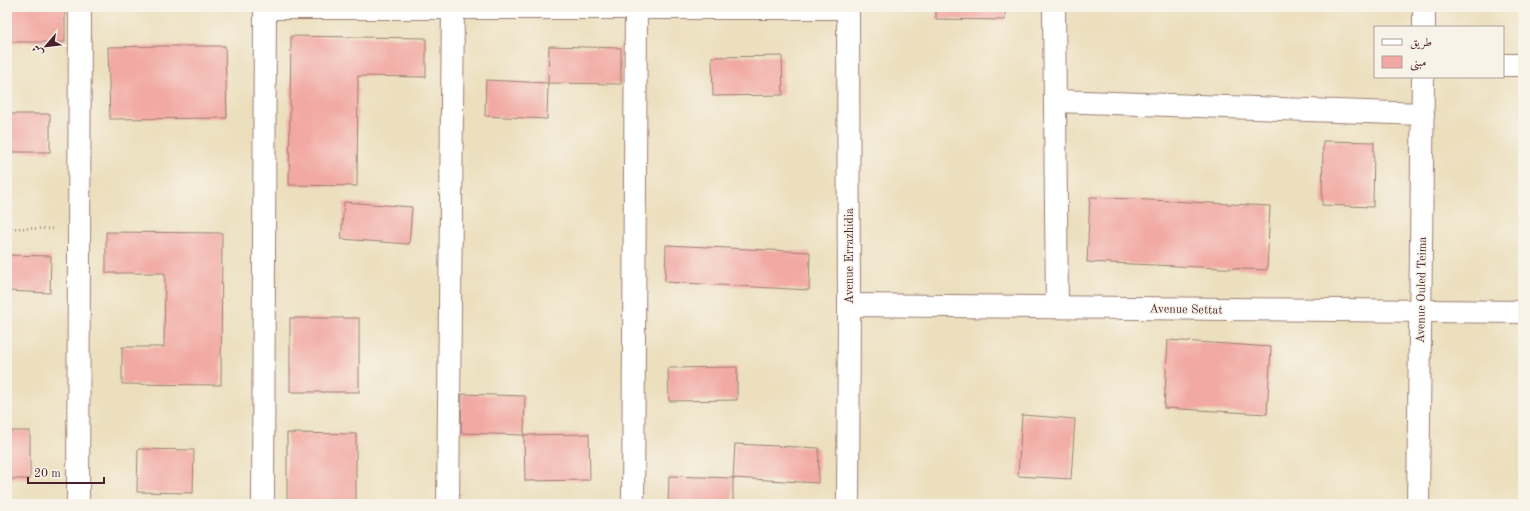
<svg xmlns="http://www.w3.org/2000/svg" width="1530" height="511" font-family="'Old Standard TT',Amiri,serif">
  <rect width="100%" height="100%" fill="#f7f3e8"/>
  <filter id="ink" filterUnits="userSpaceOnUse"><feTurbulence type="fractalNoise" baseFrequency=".025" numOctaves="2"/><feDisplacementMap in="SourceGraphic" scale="8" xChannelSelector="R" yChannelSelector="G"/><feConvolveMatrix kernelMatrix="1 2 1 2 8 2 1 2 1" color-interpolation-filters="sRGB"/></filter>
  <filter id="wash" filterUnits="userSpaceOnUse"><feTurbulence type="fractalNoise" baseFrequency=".012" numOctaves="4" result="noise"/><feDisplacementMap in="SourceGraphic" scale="16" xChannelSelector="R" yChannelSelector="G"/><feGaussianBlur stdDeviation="0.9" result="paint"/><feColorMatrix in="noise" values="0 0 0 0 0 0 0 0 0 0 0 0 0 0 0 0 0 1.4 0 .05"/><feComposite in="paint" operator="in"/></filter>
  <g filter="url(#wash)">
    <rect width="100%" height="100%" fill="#ecdfbd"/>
    <g id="blocks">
      <!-- building -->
      <g fill="#f2a8a3">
        <rect x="9" y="7" width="56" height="35"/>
        <path d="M 936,7 L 1005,7 L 1005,20 L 936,19 Z"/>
        <path d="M 291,36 L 426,38 L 426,77 L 358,76 L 357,186 L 289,185 Z"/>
        <path d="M 165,46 L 225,46 L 227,118 L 110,119 L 108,47 Z"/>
        <path d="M 549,46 L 621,48 L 621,84 L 548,83 Z"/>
        <path d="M 782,56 L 783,95 L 713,96 L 712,57 Z"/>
        <path d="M 486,80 L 548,83 L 547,119 L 485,116 Z"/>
        <rect x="7" y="114" width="43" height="38"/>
        <path d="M 1323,141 L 1374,142 L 1373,207 L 1322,205 Z"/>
        <path d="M 1090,197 L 1270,206 L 1267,270 L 1087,262 Z"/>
        <path d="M 344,202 L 412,207 L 409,244 L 341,239 Z"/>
        <path d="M 106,232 L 222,233 L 221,385 L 122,384 L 122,347 L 164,347 L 165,273 L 106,273 Z"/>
        <path d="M 666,245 L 810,252 L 809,290 L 665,282 Z"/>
        <path d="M 7,255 L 51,256 L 50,293 L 7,291 Z"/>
        <rect x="290" y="318" width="69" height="74"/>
        <path d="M 1168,340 L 1271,347 L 1267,414 L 1164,408 Z"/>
        <path d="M 737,367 L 737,400 L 669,401 L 668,368 Z"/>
        <path d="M 462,394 L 525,396 L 524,435 L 589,434 L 590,480 L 525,481 L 524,435 L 461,433 Z"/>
        <path d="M 1022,415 L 1075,419 L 1071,479 L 1018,476 Z"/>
        <rect x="7" y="431" width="23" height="48"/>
        <path d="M 287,433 L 356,434 L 356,504 L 287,504 Z"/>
        <path d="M 735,444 L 819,448 L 818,483 L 733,478 Z"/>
        <path d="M 138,449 L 194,450 L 193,493 L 137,492 Z"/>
        <path d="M 669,476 L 733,478 L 733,504 L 668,504 Z"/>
      </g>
    </g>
  </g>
  <g filter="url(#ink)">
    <use href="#blocks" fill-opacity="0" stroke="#9b7f74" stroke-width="1"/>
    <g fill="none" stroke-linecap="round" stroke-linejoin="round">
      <defs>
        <g id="street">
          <path d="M 1054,7 L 1057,307"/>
          <path d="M 265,8 L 848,8"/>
          <path d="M 1424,27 L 1424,7"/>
          <path d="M 1503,65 L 1523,65"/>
          <path d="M 1055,101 L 1423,114"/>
          <path d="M 849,305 L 1523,312"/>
          <path d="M 78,504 L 80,7"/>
          <path d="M 263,504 L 265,7"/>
          <path d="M 448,504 L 453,8"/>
          <path d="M 633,504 L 636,8"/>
          <path d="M 848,504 L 849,305 L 848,7"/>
          <path d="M 1418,504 L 1423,77"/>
        </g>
      </defs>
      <!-- street casing -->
      <use href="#street" stroke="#9b7f74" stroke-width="24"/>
      <!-- path -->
      <path stroke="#9b7f74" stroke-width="2.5" stroke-dasharray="1 3" stroke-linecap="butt" d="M 7,228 L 55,229"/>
      <!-- street -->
      <use href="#street" stroke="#fff" stroke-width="22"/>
    </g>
  </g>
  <g text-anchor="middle" stroke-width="3" stroke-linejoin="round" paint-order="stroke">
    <!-- street labels -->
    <g font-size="12" fill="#4a1f2b" stroke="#f7f3e8">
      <text transform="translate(849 256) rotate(-90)" y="4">Avenue Errazhidia</text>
      <text transform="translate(1421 290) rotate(-89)" y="4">Avenue Ouled Teima</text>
      <text transform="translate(1186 309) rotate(1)" y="4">Avenue Settat</text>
    </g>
  </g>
  <!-- margin -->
  <rect width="1530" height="511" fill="none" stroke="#f7f3e8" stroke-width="24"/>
  <!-- legend -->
  <rect x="1374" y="26" width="130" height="52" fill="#f7f3e8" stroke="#b29e9c"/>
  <rect x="1382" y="39" width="20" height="6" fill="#ffffff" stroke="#b29e9c"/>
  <text x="1410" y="46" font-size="12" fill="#4a1f2b">طريق</text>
  <rect x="1382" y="56" width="20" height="12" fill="#f2a8a3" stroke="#b29e9c"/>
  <text x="1410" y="66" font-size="12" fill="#4a1f2b">مبنى</text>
  <!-- north arrow -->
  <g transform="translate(46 46) rotate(242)" stroke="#f7f3e8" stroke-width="3" paint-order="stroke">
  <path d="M0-3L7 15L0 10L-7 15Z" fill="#4a1f2b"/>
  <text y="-6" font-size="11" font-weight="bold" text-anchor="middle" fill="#4a1f2b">ش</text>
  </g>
  <!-- scale -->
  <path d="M28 477v6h76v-6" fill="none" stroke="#4a1f2b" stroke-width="2"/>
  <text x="34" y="477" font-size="12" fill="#4a1f2b" stroke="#f7f3e8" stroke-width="3" paint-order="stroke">20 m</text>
</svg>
